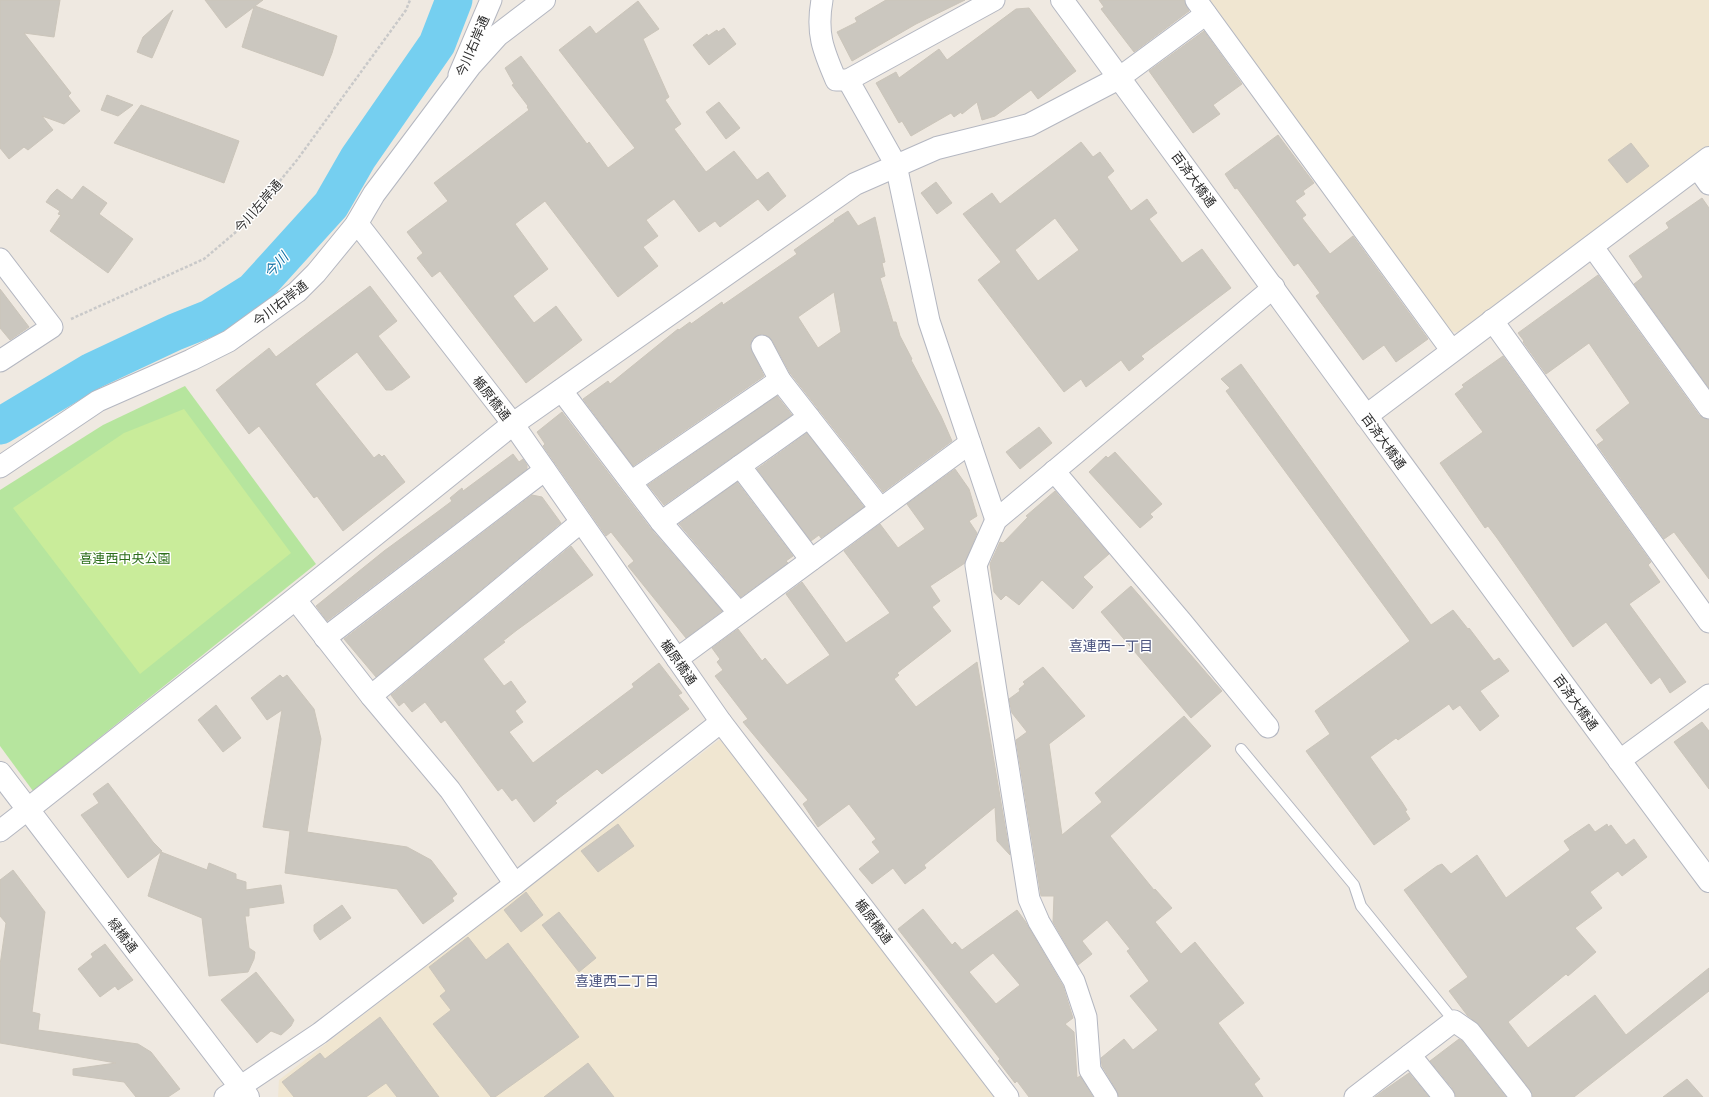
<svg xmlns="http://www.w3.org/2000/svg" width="1709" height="1097" font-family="'Fira Sans','Noto Sans JP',sans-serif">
  <rect width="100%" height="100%" fill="#efe9e1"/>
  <!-- education -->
  <g fill="#f0e6d1">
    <path d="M 1210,0 L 1709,0 L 1709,148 L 1464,333 L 1448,331 Z"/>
    <path d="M 719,740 L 727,740 L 994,1097 L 278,1097 L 279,1080 Z"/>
  </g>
  <!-- green -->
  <path fill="#b6e59e" d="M 185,386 L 316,564 L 33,791 L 0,746 L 0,490 L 103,425 Z"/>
  <!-- pitch -->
  <path fill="#c9ec9a" d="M 184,409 L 291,553 L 140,674 L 13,508 L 124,433 Z"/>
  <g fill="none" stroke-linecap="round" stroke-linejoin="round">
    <!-- river -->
    <path stroke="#75cff0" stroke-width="37" d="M 0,426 L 92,371 L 175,332 L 210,318 L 253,291 L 331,205 L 358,158 L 437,44 L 454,0"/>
  </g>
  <!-- building -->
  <g fill="#cbc7bf" stroke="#cbc5ba" fill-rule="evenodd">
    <path d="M 0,0 L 60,0 L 54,37 L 24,33 L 71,93 L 68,96 L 80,111 L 64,124 L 42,116 L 53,130 L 28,150 L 24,147 L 9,159 L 0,148 Z"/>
    <path d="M 205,0 L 263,0 L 255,6 L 337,36 L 332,53 L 323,76 L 242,47 L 254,7 L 226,28 Z"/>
    <path d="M 886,0 L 965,0 L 916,24 L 852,61 L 837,32 L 857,22 L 855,18 Z"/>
    <path d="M 1099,0 L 1184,0 L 1189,11 L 1134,52 L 1101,9 L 1104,7 Z"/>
    <path d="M 638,1 L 659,29 L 643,39 L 669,97 L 665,100 L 681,124 L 674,129 L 706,172 L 734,151 L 757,180 L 768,172 L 786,196 L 768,211 L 758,199 L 720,227 L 715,221 L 699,232 L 674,199 L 646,220 L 658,236 L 643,247 L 658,266 L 618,297 L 545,201 L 515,224 L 548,269 L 513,296 L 534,323 L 556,306 L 582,340 L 526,383 L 440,271 L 432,277 L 417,258 L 423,253 L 407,232 L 448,201 L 434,183 L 529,110 L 527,107 L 528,106 L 512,85 L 514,84 L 505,68 L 521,56 L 587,144 L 589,142 L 608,168 L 635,148 L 559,50 L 590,26 L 596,34 Z"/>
    <path d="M 1029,8 L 1076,71 L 1038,99 L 1031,90 L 995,116 L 982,120 L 977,102 L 962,114 L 961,112 L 954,117 L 951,113 L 911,136 L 902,121 L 899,123 L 876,83 L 896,72 L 899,78 L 939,49 L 947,60 L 1016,9 Z"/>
    <path d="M 173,10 L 152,58 L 137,52 L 143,37 Z"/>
    <path d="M 724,28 L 736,44 L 709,65 L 693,45 L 707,34 L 708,36 L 717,30 L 718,32 Z"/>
    <path d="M 1204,31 L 1242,84 L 1213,105 L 1220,114 L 1193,133 L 1149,71 Z"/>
    <path d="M 107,95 L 133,105 L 118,116 L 101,110 Z"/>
    <path d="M 719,102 L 740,128 L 726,139 L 706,112 Z"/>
    <path d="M 141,105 L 239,141 L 224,183 L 114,143 Z"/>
    <path d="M 1278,135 L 1314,183 L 1303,191 L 1305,194 L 1295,201 L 1306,215 L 1302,218 L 1330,254 L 1353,236 L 1428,339 L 1396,362 L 1384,345 L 1363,360 L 1316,296 L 1320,293 L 1298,263 L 1294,266 L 1237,188 L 1235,189 L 1225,174 Z"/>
    <path d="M 1081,142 L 1093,157 L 1100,152 L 1114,171 L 1107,177 L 1131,211 L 1147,199 L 1157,213 L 1149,219 L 1182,263 L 1202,249 L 1231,288 L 1141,356 L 1144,359 L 1129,371 L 1121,360 L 1086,387 L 1081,379 L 1064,392 L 978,280 L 1001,262 L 963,214 L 992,193 L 1000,204 ZM 1055,218 L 1079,250 L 1038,281 L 1015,250 Z"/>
    <path d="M 1631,143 L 1649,166 L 1627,183 L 1608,160 Z"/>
    <path d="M 936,182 L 952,203 L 937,214 L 921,193 Z"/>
    <path d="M 83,186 L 107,203 L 99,214 L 133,239 L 108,273 L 50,231 L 61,215 L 58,214 L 60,211 L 46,202 L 51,195 L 57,189 L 72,200 Z"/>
    <path d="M 1702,198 L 1709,208 L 1709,388 L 1634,284 L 1643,277 L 1629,256 L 1669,228 L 1666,223 Z"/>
    <path d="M 848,211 L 858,226 L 875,217 L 885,262 L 882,263 L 885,276 L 880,278 L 893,322 L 896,322 L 900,336 L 912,359 L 911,360 L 941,416 L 952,441 L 883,492 L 790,373 L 772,340 L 768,336 L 762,334 L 756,336 L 752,339 L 750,346 L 764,376 L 633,466 L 583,399 L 608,381 L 610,384 L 678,329 L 679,330 L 690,322 L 691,324 L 722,302 L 723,305 L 797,254 L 794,250 L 835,221 L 834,220 ZM 834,292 L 841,332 L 818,348 L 798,317 Z"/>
    <path d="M 1598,275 L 1699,415 L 1709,420 L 1709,579 L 1674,532 L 1664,539 L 1597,445 L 1604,440 L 1596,430 L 1630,403 L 1589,343 L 1546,374 L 1523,342 L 1524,341 L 1518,333 Z"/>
    <path d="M 370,286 L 397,321 L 378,336 L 410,377 L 392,390 L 386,390 L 357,352 L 315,384 L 374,458 L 379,454 L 382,457 L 384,455 L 405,482 L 343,531 L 317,496 L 314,498 L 259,426 L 249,434 L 216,390 L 269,348 L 276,357 Z"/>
    <path d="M 0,289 L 29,327 L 10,340 L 0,328 Z"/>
    <path d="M 1503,356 L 1651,562 L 1648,565 L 1660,582 L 1629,604 L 1686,682 L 1670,693 L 1660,677 L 1651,684 L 1606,622 L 1573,647 L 1497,538 L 1488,526 L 1485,528 L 1440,463 L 1483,432 L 1455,394 L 1464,387 L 1462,385 Z"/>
    <path d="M 1241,364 L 1431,625 L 1453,610 L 1468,629 L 1469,628 L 1494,661 L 1499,658 L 1509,671 L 1480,691 L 1499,716 L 1480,731 L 1460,705 L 1453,710 L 1449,704 L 1398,740 L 1396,738 L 1370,757 L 1402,802 L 1407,810 L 1405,811 L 1410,819 L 1374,845 L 1306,751 L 1330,734 L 1315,711 L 1410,641 L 1226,391 L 1230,388 L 1221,379 Z"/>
    <path d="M 777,396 L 792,415 L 664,505 L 648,485 Z"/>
    <path d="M 562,412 L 651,529 L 722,611 L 686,638 L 628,566 L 634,561 L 611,532 L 606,536 L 543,446 L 545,444 L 537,432 Z"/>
    <path d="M 1039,427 L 1052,443 L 1020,469 L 1006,452 Z"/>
    <path d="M 807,433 L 864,507 L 821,538 L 819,535 L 811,541 L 757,469 Z"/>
    <path d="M 1115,452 L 1162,504 L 1150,514 L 1153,517 L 1140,528 L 1089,472 L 1106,456 L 1108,458 Z"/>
    <path d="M 513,454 L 519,462 L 523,459 L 527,465 L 527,469 L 327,621 L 316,606 L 384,551 L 436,513 L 452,501 L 450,498 L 462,488 L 463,491 Z"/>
    <path d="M 955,469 L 969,489 L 977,516 L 969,521 L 977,533 L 965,563 L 930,586 L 940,601 L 932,607 L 951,631 L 897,673 L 899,675 L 894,679 L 916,707 L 977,662 L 1010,855 L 997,841 L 995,807 L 924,865 L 926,868 L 905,884 L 893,868 L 872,884 L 859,869 L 880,852 L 872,842 L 876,839 L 849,804 L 818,827 L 803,804 L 808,800 L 743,722 L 748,719 L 715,676 L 723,670 L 717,662 L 720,659 L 712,648 L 738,629 L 762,661 L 765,658 L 787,685 L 830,655 L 786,594 L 802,582 L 846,643 L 890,613 L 844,551 L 880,524 L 898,548 L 925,529 L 907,504 Z"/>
    <path d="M 737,482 L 793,556 L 786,561 L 788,563 L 741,597 L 679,524 Z"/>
    <path d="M 1055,491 L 1109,554 L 1083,577 L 1093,587 L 1073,609 L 1042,580 L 1019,605 L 1006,595 L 1001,600 L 994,592 L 990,564 L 1000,542 L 1003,543 L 1028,517 L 1026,516 Z"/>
    <path d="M 532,495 L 542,497 L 561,523 L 376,677 L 344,639 Z"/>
    <path d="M 571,546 L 593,575 L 517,630 L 503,641 L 505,642 L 483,659 L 504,686 L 511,681 L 526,702 L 515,711 L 523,722 L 509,732 L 533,763 L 634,687 L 632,684 L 659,663 L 682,693 L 678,695 L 689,709 L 602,774 L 597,769 L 555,801 L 557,803 L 534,822 L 516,798 L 512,801 L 502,788 L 498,791 L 445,720 L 441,723 L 425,702 L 412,712 L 404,702 L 399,706 L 391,695 Z"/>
    <path d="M 1131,586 L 1222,691 L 1191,718 L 1101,612 Z"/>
    <path d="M 1043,667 L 1085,716 L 1049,744 L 1062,835 L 1102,802 L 1095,793 L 1184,716 L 1211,746 L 1110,836 L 1154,890 L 1155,889 L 1172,908 L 1155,922 L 1181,954 L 1195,942 L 1244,1003 L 1218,1023 L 1260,1079 L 1254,1084 L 1263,1097 L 1119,1097 L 1117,1091 L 1102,1066 L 1101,1058 L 1124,1039 L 1133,1050 L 1158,1030 L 1130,996 L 1149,981 L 1127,951 L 1130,949 L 1107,920 L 1082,941 L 1092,954 L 1078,965 L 1053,922 L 1054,896 L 1041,896 L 1016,740 L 1027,732 L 1012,713 L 1009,699 L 1020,691 L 1019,689 L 1025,684 L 1023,682 Z"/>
    <path d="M 280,675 L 283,678 L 287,675 L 314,709 L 321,739 L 307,832 L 407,847 L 431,860 L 457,894 L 452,898 L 454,901 L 423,924 L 397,889 L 285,873 L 290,831 L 263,827 L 282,710 L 267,720 L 251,698 Z"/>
    <path d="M 216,705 L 241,738 L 223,752 L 198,720 Z"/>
    <path d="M 1702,722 L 1709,731 L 1709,789 L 1674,742 Z"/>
    <path d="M 108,783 L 153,842 L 162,851 L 128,878 L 81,815 L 99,803 L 93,794 Z"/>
    <path d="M 618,824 L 634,846 L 598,872 L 581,851 Z"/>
    <path d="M 1589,824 L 1595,832 L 1607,824 L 1608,827 L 1611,825 L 1626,845 L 1634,839 L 1647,857 L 1622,876 L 1618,871 L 1590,892 L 1602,908 L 1575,928 L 1596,952 L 1568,976 L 1566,974 L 1508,1022 L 1528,1048 L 1595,995 L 1626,1035 L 1709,968 L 1709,991 L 1574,1097 L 1533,1097 L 1530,1090 L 1479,1025 L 1467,1015 L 1449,991 L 1468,977 L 1404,890 L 1437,866 L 1442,864 L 1451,874 L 1477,855 L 1506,898 L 1570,850 L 1564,841 Z"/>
    <path d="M 161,852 L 207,870 L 209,863 L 236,874 L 236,879 L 246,882 L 246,890 L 281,885 L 284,903 L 249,908 L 249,916 L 245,916 L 249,948 L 255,952 L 254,959 L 248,972 L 209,976 L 202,918 L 148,896 Z"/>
    <path d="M 13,870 L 45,912 L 32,1012 L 40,1014 L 38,1030 L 138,1044 L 151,1052 L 180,1089 L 168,1097 L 136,1097 L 124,1082 L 73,1075 L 73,1069 L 116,1063 L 0,1043 L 0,965 L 6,923 L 0,916 L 0,880 Z"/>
    <path d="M 526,892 L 543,915 L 521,932 L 504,910 Z"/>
    <path d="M 342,905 L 351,918 L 320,940 L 314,931 L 314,925 Z"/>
    <path d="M 923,909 L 952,945 L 955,942 L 962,950 L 1017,910 L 1025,921 L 1063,986 L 1073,1018 L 1065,1024 L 1074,1032 L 1077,1078 L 1080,1076 L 1093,1097 L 1029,1097 L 1017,1081 L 1015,1083 L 998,1061 L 1000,1059 L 898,929 ZM 993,953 L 1020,985 L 996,1004 L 969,972 Z"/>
    <path d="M 559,912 L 596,958 L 579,972 L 542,925 Z"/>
    <path d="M 468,937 L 486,960 L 508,943 L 579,1037 L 495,1097 L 491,1097 L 433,1024 L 451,1010 L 440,996 L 446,991 L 429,967 Z"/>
    <path d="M 105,944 L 133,980 L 118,990 L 115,986 L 100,997 L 78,969 L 93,957 L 91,954 Z"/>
    <path d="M 256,972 L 294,1020 L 291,1026 L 281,1035 L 271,1031 L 257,1043 L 221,1000 Z"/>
    <path d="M 380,1017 L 439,1097 L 397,1097 L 386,1083 L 366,1097 L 294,1097 L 282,1082 L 320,1053 L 325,1059 Z"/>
    <path d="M 1459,1039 L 1462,1041 L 1506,1097 L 1456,1097 L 1453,1089 L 1430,1061 Z"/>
    <path d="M 588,1063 L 614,1097 L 544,1097 Z"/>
    <path d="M 1409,1073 L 1429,1097 L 1375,1097 L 1383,1091 Z"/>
    <path d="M 1687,1079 L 1703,1097 L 1663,1097 Z"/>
  </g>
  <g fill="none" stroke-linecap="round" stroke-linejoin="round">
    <defs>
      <path id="service" d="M 1241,749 L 1354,885 L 1361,906 L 1454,1021"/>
      <g id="minor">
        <path d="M 822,0 C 816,33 823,50 836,80 L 848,80 L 994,0"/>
        <path d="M 1196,0 L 1452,351"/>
        <path d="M 459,75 L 491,0"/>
        <path d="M 1119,78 L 1206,14"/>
        <path d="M 848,80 L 896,165 L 929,321 L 996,520"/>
        <path d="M 1697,167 L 1709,184"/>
        <path d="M 1592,246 L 1709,408"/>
        <path d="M 0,259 L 52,327 L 0,361"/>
        <path d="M 1492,320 L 1709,622"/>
        <path d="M 762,346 L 780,380 L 880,508"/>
        <path d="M 561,390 L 661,522 L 739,613"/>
        <path d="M 740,466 L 811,560"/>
        <path d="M 0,467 L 98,401 L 191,360 L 229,341 L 297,292 L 316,273 L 357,223 L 513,424 L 721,722 L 1008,1097"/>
        <path d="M 1054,471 L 1181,621 L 1268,727"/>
        <path d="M 631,482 L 780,380"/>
        <path d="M 661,522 L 809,417"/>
        <path d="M 295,599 L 371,696 L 450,790 L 515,884"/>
        <path d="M 325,638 L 545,470"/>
        <path d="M 677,659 L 970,443"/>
        <path d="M 371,696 L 581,522"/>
        <path d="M 1619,761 L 1709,695"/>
        <path d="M 0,831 L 27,810"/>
        <path d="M 1410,1055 L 1444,1097"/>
        <path d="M 225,1097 L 320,1033 L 515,884 L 721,722"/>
        <path d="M 1107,1097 L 1090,1070 L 1086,1017 L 1074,981 L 1039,922 L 1029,899 L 976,565 L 996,520 L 1274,287"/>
        <path d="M 1355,1097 L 1454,1021 L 1470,1032 L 1521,1097"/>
      </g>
      <g id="tertiary">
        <path d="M 1062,0 C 1278,294 1491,589 1709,881"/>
        <path d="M 357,223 L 374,194 L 470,66 L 498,35 L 544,0"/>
        <path d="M 1366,416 L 1709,158"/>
        <path d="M 0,773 L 248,1097"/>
        <path d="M 27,810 L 295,599 L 513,424 L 855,184 L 937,148 L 1029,125 L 1119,78"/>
      </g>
    </defs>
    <!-- service casing -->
    <use href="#service" stroke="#b4b7c1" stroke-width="12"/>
    <!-- minor casing -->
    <use href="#minor" stroke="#b4b7c1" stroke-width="23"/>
    <!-- tertiary casing -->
    <use href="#tertiary" stroke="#b4b7c1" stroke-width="24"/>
    <!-- path -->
    <path stroke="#c9c9c9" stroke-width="2.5" stroke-dasharray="3 2" stroke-linecap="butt" d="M 71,319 L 204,259 L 243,226 L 297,160 L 406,10 L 410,0"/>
    <!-- service -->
    <use href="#service" stroke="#fff" stroke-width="10"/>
    <!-- minor -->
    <use href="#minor" stroke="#fff" stroke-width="21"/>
    <!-- tertiary -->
    <use href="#tertiary" stroke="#fff" stroke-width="22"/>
  </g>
  <g text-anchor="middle" stroke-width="3" stroke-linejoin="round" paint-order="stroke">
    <!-- street labels -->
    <g font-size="13" fill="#2e2e2e" stroke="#fff">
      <text transform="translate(472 46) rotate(-67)" y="5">今川右岸通</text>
      <text transform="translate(1194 179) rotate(54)" y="5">百済大橋通</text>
      <text transform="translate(258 206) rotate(-49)" y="5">今川左岸通</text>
      <text transform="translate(280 303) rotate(-38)" y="5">今川右岸通</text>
      <text transform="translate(492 398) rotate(52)" y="5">楯原橋通</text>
      <text transform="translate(1384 441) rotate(54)" y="5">百済大橋通</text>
      <text transform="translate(679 662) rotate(55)" y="5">楯原橋通</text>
      <text transform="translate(1576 702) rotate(54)" y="5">百済大橋通</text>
      <text transform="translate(874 921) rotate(53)" y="5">楯原橋通</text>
      <text transform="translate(123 935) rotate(53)" y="5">緑橋通</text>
    </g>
    <!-- park labels -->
    <g font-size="13" fill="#2c6e1b" stroke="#fff">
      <text x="125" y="563">喜連西中央公園</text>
    </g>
    <!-- water labels -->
    <g font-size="14" font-style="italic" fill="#0d6fa3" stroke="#fff">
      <text transform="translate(276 265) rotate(-48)" y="5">今川</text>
    </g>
    <!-- neighbourhood labels -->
    <g font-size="14" fill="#4d5680" stroke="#fff">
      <text x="1111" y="651">喜連西一丁目</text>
      <text x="617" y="986">喜連西二丁目</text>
    </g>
  </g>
</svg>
